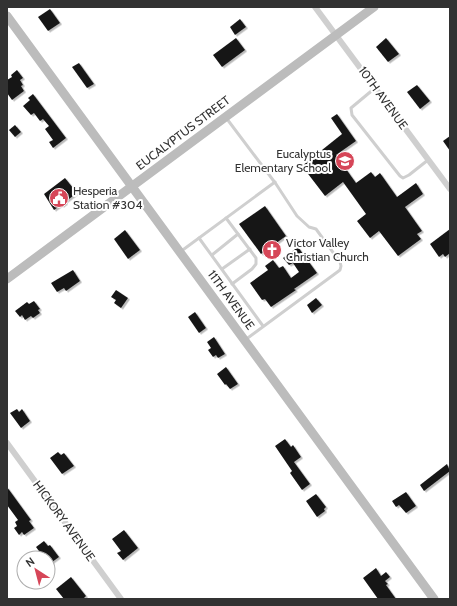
<svg xmlns="http://www.w3.org/2000/svg" width="457" height="606" font-family="Cabin,sans-serif">
  <defs>
    <filter id="shadow"><feDropShadow dx="2" dy="1.5" stdDeviation="0" flood-color="#0004"/></filter>
  </defs>
  <rect width="100%" height="100%" fill="#fff"/>
  <!-- building -->
  <g fill="#191919" filter="url(#shadow)">
    <path d="M 50,9 L 60,23 L 48,31 L 38,17 Z"/>
    <path d="M 240,19 L 246,27 L 235,35 L 230,27 Z"/>
    <path d="M 236,38 L 245,50 L 222,67 L 213,55 Z"/>
    <path d="M 386,38 L 399,54 L 388,62 L 376,47 Z"/>
    <path d="M 79,63 L 94,84 L 87,88 L 72,67 Z"/>
    <path d="M 17,70 L 23,78 L 20,80 L 23,85 L 21,86 L 24,91 L 12,100 L 7,93 L 7,80 L 12,77 L 11,75 Z"/>
    <path d="M 417,85 L 430,101 L 420,109 L 407,92 Z"/>
    <path d="M 33,94 L 66,138 L 53,148 L 49,142 L 53,140 L 45,129 L 49,126 L 43,119 L 40,121 L 34,113 L 31,115 L 23,106 L 30,100 L 28,98 Z"/>
    <path d="M 337,114 L 356,141 L 336,155 L 356,183 L 371,172 L 375,177 L 380,173 L 397,197 L 416,183 L 423,194 L 405,207 L 422,231 L 417,234 L 421,239 L 398,256 L 379,231 L 370,238 L 357,221 L 366,214 L 343,182 L 325,196 L 302,166 L 342,134 L 331,118 Z"/>
    <path d="M 15,125 L 21,132 L 15,137 L 9,130 Z"/>
    <path d="M 450,136 L 450,151 L 443,141 Z"/>
    <path d="M 65,178 L 77,193 L 65,202 L 66,203 L 62,206 L 61,205 L 54,210 L 44,194 Z"/>
    <path d="M 265,206 L 286,236 L 261,254 L 239,224 Z"/>
    <path d="M 450,229 L 450,253 L 445,257 L 443,254 L 439,257 L 430,244 Z"/>
    <path d="M 125,230 L 140,250 L 128,259 L 114,239 Z"/>
    <path d="M 298,247 L 317,273 L 294,289 L 296,290 L 271,307 L 265,299 L 262,300 L 250,283 L 268,270 L 265,266 L 273,260 L 279,268 L 283,266 L 291,278 L 299,272 L 293,263 L 289,265 L 283,258 Z"/>
    <path d="M 73,270 L 80,281 L 66,291 L 64,288 L 57,292 L 51,283 Z"/>
    <path d="M 116,290 L 128,298 L 121,308 L 114,303 L 116,300 L 111,297 Z"/>
    <path d="M 316,298 L 322,305 L 312,313 L 307,305 Z"/>
    <path d="M 34,301 L 40,309 L 38,310 L 40,313 L 33,318 L 31,316 L 25,320 L 22,315 L 20,317 L 15,311 L 27,302 L 29,304 Z"/>
    <path d="M 195,312 L 206,328 L 199,333 L 188,317 Z"/>
    <path d="M 214,337 L 225,354 L 218,358 L 216,355 L 213,357 L 208,350 L 211,348 L 207,342 Z"/>
    <path d="M 226,367 L 238,384 L 230,389 L 226,384 L 225,385 L 217,374 Z"/>
    <path d="M 17,409 L 19,412 L 22,409 L 30,421 L 21,428 L 10,413 Z"/>
    <path d="M 285,439 L 291,447 L 293,445 L 301,457 L 294,462 L 310,484 L 302,490 L 290,473 L 292,471 L 275,446 Z"/>
    <path d="M 58,452 L 61,455 L 64,453 L 74,466 L 62,474 L 50,458 Z"/>
    <path d="M 447,464 L 450,471 L 424,491 L 420,485 Z"/>
    <path d="M 7,487 L 31,520 L 29,521 L 34,528 L 24,535 L 22,532 L 19,535 L 14,528 L 17,526 L 15,522 L 18,520 L 7,505 Z"/>
    <path d="M 406,492 L 416,506 L 406,513 L 399,505 L 396,507 L 392,501 Z"/>
    <path d="M 316,494 L 326,507 L 324,509 L 325,511 L 317,517 L 306,501 Z"/>
    <path d="M 124,530 L 138,548 L 123,560 L 117,553 L 121,551 L 112,539 Z"/>
    <path d="M 44,541 L 48,546 L 50,545 L 59,557 L 48,565 L 48,558 L 44,558 L 36,547 Z"/>
    <path d="M 376,568 L 381,576 L 386,572 L 390,577 L 385,581 L 388,584 L 386,585 L 396,599 L 378,599 L 363,578 Z"/>
    <path d="M 71,577 L 86,596 L 83,599 L 64,599 L 56,589 Z"/>
  </g>
  <g fill="none" stroke-linecap="round" stroke-linejoin="round">
    <!-- service -->
    <g stroke="#cfcfcf" stroke-width="3">
      <path d="M 375,88 L 351,108 L 352,115 L 400,176 L 403,178 L 409,175 L 428,160"/>
      <path d="M 227,119 L 276,184 L 297,216 L 309,227 L 316,229 L 340,262 L 341,266 L 340,270 L 336,273 L 245,340"/>
      <path d="M 226,218 L 256,258 L 256,264 L 252,269 L 232,284"/>
      <path d="M 199,238 L 263,326"/>
      <path d="M 180,252 L 275,182"/>
      <path d="M 212,255 L 238,234"/>
      <path d="M 222,269 L 250,249"/>
    </g>
    <!-- minor -->
    <g stroke="#cfcfcf" stroke-width="6">
      <path d="M 315,7 L 450,189"/>
      <path d="M 7,443 L 121,599"/>
    </g>
    <!-- secondary -->
    <g stroke="#bcbcbc" stroke-width="9">
      <path d="M 7,16 L 434,599"/>
      <path d="M 7,279 L 374,7"/>
    </g>
  </g>
  <!-- icons -->
  <defs>
    <symbol id="school-disc" viewBox="-11 -11 22 22"><circle r="9.5" fill="#d64658" stroke="#fff"/><path d="M0-5L7-2L0 1L-7-2ZM-4 1L0 2.5L4 1V4Q0 6-4 4Z" fill="#fff"/></symbol>
    <symbol id="civic-disc" viewBox="-11 -11 22 22"><circle r="9.5" fill="#d64658" stroke="#fff"/><path d="M-.6-6.5H3V-4.5H.6V-3L4-1V1h2V6H-6V1h2V-1L-.6-3ZM-1.2 2.5V6h2.4V2.5Z" fill="#fff"/></symbol>
    <symbol id="church-disc" viewBox="-11 -11 22 22"><circle r="9.5" fill="#d64658" stroke="#fff"/><path d="M-1.2-6h2.4v3.5h3.3v2.4h-3.3V6h-2.4V-.1h-3.3v-2.4h3.3Z" fill="#fff"/></symbol>
  </defs>
  <g fill-rule="evenodd">
    <use href="#school-disc" x="334" y="150" width="22" height="22"/>
    <use href="#civic-disc" x="48" y="187" width="22" height="22"/>
    <use href="#church-disc" x="261" y="239" width="22" height="22"/>
  </g>
  <g text-anchor="middle" stroke-width="4" stroke-linejoin="round" paint-order="stroke">
    <!-- street labels -->
    <g font-size="12" fill="#323232" stroke="#fff">
      <text transform="translate(383 98) rotate(54)" y="4">10TH AVENUE</text>
      <text transform="translate(183 133) rotate(-37)" y="4">EUCALYPTUS STREET</text>
      <text transform="translate(231 300) rotate(54)" y="4">11TH AVENUE</text>
      <text transform="translate(64 521) rotate(54)" y="4">HICKORY AVENUE</text>
    </g>
    <!-- poi labels -->
    <g font-size="12" fill="#323232" stroke="#fff" text-anchor="start">
      <text x="331" y="158" text-anchor="end">Eucalyptus<tspan x="331" dy="14">Elementary School</tspan></text>
      <text x="73" y="195">Hesperia<tspan x="73" dy="14">Station #304</tspan></text>
      <text x="286" y="247">Victor Valley<tspan x="286" dy="14">Christian Church</tspan></text>
    </g>
  </g>
  <!-- border -->
  <rect width="457" height="606" fill="none" stroke="#323232" stroke-width="16"/>
  <!-- north arrow -->
  <g transform="translate(36 570) rotate(324)"><circle r="19" fill="#ffffff" stroke="#adadad"/>
  <path d="M0-3L7 15L0 10L-7 15Z" fill="#d64658"/>
  <text y="-6" font-size="11" font-weight="bold" text-anchor="middle" fill="#323232">N</text>
  </g>
</svg>
